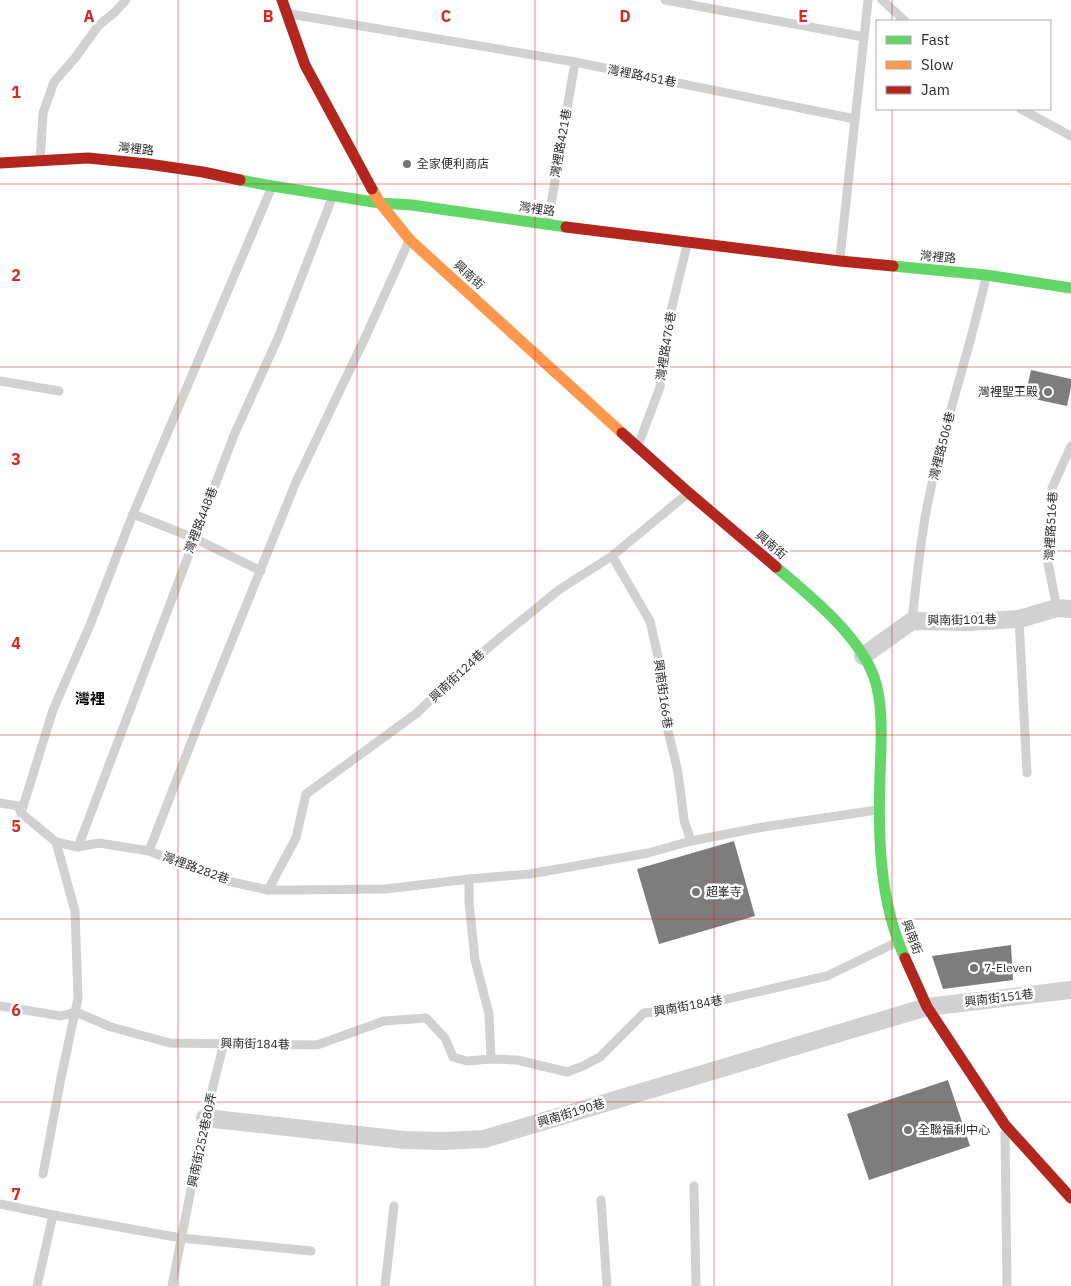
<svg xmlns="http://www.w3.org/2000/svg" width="1071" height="1286" font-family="'IBM Plex Sans','Noto Sans TC',sans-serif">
  <rect width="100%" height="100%" fill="#fff"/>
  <!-- building -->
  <g fill="#7d7d7d">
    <path d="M 1031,370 L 1071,379 L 1071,387 L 1067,406 L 1025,397 Z"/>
    <path d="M 734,841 L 755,916 L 659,944 L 637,869 Z"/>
    <path d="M 1011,945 L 1013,980 L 943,989 L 932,956 Z"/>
    <path d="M 948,1080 L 970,1146 L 869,1180 L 847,1114 Z"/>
  </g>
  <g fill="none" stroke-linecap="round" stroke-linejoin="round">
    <!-- lane -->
    <g stroke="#d1d1d1" stroke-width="9">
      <path d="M 665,0 L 864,37"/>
      <path d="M 882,0 L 905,21"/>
      <path d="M 290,14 L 575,62 L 855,119"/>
      <path d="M 1021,109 L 1071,136"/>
      <path d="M 40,160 L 43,113 L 54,82 L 75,58 L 98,26 L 115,12 L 126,0"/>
      <path d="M 548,222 L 575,62"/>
      <path d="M 840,258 L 868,0"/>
      <path d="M 0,381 L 59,391"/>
      <path d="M 639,443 L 660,387 L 663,354 L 670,315 L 687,245"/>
      <path d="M 612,556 L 650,621 L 661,670 L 663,710 L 678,772 L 684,820 L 691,841"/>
      <path d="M 261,571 L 194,538 L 133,514 L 271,189"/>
      <path d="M 1057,608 L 1047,558 L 1052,488 L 1071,446"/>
      <path d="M 1019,619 L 1027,773"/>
      <path d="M 912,621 C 916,583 920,544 927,507 C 942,429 969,355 986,277"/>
      <path d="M 0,803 L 18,806 L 21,813 L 56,842 L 78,847 L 99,843 L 149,851 L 223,880 L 268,890 L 293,890 L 386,889 L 469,879 L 530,874 L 648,853 L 691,841 L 763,827 L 877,810"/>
      <path d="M 21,813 L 53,710 L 90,625 L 133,514"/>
      <path d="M 78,847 L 234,435 L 278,338 L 332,198"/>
      <path d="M 149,851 L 205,707 L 296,482 L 364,340 L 408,243"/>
      <path d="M 469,879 L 469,902 L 475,960 L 489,1014 L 491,1059"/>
      <path d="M 268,890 L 296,838 L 306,794 L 417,713 L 458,673 L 507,632 L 560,589 L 612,556 L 686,495"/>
      <path d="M 0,1006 L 61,1016 L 76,1012 L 111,1027 L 170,1043 L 317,1045 L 384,1021 L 426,1018 L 445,1038 L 453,1057 L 467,1061 L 491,1059 L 517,1060 L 567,1072 L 583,1066 L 600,1057 L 644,1013 L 688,1008 L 827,976 L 895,943"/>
      <path d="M 1005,1134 L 1007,1286"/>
      <path d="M 43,1174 L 61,1078 L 78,998 L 75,911 L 56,842"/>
      <path d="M 694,1186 L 696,1286"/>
      <path d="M 601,1200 L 607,1286"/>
      <path d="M 0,1204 L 53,1215 L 181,1238 L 311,1251"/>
      <path d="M 37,1286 L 53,1215"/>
      <path d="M 172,1286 L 205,1118 L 224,1043"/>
      <path d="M 385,1286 L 394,1206"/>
    </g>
    <!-- street -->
    <g stroke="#d1d1d1" stroke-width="18">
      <path d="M 863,656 L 912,621 L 967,622 L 1019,619 L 1057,608 L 1071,609"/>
      <path d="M 205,1118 L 404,1140 L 442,1141 L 484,1139 L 927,1007 L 1071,990"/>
    </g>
    <!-- fast -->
    <g stroke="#63d668" stroke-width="11">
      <path d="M 240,180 L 272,186 L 380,203 L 412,205 L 566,227"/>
      <path d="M 893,266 L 986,275 L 1071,288"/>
      <path d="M 776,567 C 810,596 858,634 874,677 C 884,704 881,746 880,775 C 878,836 879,901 905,958"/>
    </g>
    <!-- slow -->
    <path stroke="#ff974d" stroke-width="11" d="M 372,189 L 380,203 L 410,240 L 622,433"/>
    <!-- jam -->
    <g stroke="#b3261e" stroke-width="11">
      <path d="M 282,0 L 305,65 L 372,189"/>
      <path d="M 0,163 L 88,158 L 148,164 L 203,172 L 240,180"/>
      <path d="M 566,227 L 840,261 L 893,266"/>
      <path d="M 622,433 L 689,493 L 776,567"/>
      <path d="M 905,958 L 927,1007 L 1005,1125 L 1071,1198"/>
    </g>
  </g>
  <!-- grid -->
  <path fill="none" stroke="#d62828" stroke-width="1" stroke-opacity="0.55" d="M 178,0 L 178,1286M 357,0 L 357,1286M 535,0 L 535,1286M 714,0 L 714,1286M 892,0 L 892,21M 892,109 L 892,1286M 0,184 L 1071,184M 0,367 L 1071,367M 0,551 L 1071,551M 0,735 L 1071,735M 0,919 L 1071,919M 0,1102 L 1071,1102"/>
  <!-- markers -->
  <g fill="#767676" stroke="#fff" stroke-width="2">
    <circle cx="407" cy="164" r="5"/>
    <circle cx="1048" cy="392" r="5"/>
    <circle cx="696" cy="892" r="5"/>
    <circle cx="974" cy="968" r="5"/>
    <circle cx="908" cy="1130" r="5"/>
  </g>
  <g text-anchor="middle" stroke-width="5" stroke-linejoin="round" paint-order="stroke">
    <!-- street labels -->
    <g font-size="12" fill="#2c2c2c" stroke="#fff">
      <text transform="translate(642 76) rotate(11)" y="4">灣裡路451巷</text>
      <text transform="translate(561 143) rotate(-80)" y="4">灣裡路421巷</text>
      <text transform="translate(136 149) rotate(6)" y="4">灣裡路</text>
      <text transform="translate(537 209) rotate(8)" y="4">灣裡路</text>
      <text transform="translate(938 257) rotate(5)" y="4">灣裡路</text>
      <text transform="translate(469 275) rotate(42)" y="4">興南街</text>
      <text transform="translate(666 346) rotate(-81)" y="4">灣裡路476巷</text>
      <text transform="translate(942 446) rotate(-76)" y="4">灣裡路506巷</text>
      <text transform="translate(201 520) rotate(-69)" y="4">灣裡路448巷</text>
      <text transform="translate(1051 526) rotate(-87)" y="4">灣裡路516巷</text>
      <text transform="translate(771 545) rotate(40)" y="4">興南街</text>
      <text transform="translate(962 620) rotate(-1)" y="4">興南街101巷</text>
      <text transform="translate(457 676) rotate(-43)" y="4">興南街124巷</text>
      <text transform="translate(663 694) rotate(82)" y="4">興南街166巷</text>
      <text transform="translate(196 868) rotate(20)" y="4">灣裡路282巷</text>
      <text transform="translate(912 937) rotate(70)" y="4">興南街</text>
      <text transform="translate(999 998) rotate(-7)" y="4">興南街151巷</text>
      <text transform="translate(688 1006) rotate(-10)" y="4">興南街184巷</text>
      <text transform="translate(255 1044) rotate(1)" y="4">興南街184巷</text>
      <text transform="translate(571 1113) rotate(-17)" y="4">興南街190巷</text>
      <text transform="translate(202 1140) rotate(-78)" y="4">興南街252巷80弄</text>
    </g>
    <!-- poi labels -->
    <g font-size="12" fill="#2c2c2c" stroke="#fff" text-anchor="start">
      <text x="417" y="168">全家便利商店</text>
      <text x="1038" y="396" text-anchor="end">灣裡聖王殿</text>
      <text x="706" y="896">超峯寺</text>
      <text x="984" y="972">7-Eleven</text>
      <text x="918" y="1134">全聯福利中心</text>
    </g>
    <!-- quarter labels -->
    <g font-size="15" font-weight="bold" fill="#000" stroke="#fff">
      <text x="90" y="704">灣裡</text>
    </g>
  </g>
  <g font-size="16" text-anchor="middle" font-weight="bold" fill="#d62828" stroke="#fff" stroke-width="5" stroke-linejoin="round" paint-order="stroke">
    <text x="89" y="22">A</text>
    <text x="268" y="22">B</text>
    <text x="446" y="22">C</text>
    <text x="625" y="22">D</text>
    <text x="803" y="22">E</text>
    <text x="16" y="98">1</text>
    <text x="16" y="281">2</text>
    <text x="16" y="465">3</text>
    <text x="16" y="649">4</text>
    <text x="16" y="832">5</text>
    <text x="16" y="1016">6</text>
    <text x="16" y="1200">7</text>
  </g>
  <!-- legend -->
  <rect x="876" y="20" width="175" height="90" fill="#ffffff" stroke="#ababab"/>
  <rect x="886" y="36" width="25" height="8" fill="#63d668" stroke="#ababab"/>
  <text x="921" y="45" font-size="15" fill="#2c2c2c">Fast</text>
  <rect x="886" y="61" width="25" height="8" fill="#ff974d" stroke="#ababab"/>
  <text x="921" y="70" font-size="15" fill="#2c2c2c">Slow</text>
  <rect x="886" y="86" width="25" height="8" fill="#b3261e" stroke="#ababab"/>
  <text x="921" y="95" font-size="15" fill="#2c2c2c">Jam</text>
</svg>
